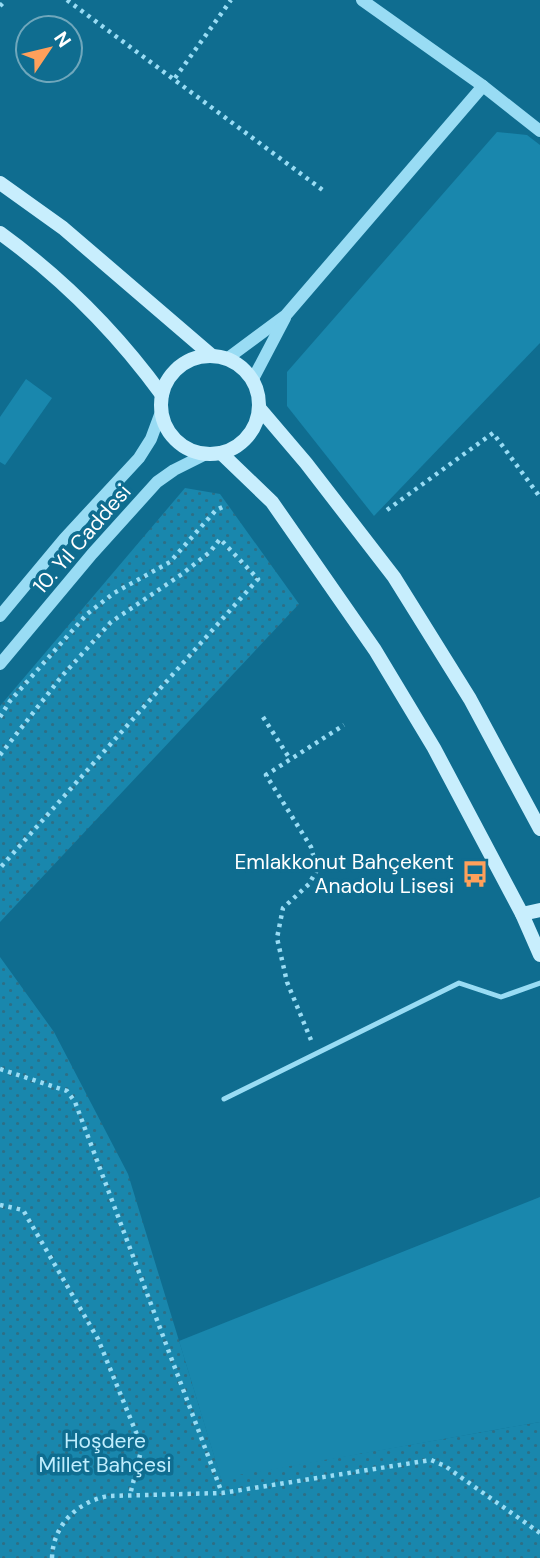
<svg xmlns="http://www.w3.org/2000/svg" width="540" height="1558" font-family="'DM Sans',sans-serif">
  <defs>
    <pattern id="park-dots" width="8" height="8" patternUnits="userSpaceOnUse" patternTransform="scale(1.75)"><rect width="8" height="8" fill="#1987ad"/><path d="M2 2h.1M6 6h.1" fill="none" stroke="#2d6f86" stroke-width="1.8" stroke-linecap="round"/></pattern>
  </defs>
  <rect width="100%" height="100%" fill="#0f6d90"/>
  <!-- grass -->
  <g fill="#1987ad">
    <path d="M 497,132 L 527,135 L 540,145 L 540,343 L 374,516 L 287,406 L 287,372 Z"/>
    <path d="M 26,379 L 52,398 L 5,465 L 0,462 L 0,417 Z"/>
    <path d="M 540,1197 L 540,1422 L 221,1479 L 179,1341 Z"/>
  </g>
  <!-- park -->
  <g fill="url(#park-dots)">
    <path d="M 185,488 L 220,494 L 299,604 L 0,922 L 0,706 Z"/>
    <path d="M 0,957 L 54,1032 L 128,1174 L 221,1478 L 540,1422 L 540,1558 L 0,1558 Z"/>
  </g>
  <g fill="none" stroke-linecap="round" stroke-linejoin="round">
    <!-- path -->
    <g stroke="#99dcf4" stroke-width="4.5" stroke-dasharray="3.5 5" stroke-linecap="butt">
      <path d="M 67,0 L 324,191"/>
      <path d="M 0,6 L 6,0"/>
      <path d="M 175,78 L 231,0"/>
      <path d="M 387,510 L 493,433 L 540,497"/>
      <path d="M 0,717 L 10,701 L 87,614 L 114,593 L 170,562 L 216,510 L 225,506"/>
      <path d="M 263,717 L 290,759"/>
      <path d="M 0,755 L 62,676 L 111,622 L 182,574 L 210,552 L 220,539 L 258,579 L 0,868"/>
      <path d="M 311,1040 L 287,982 L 277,938 L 283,908 L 309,884 L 317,870 L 311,847 L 266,775 L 344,725"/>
      <path d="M 0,1069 L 67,1091 L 75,1102 L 222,1493"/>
      <path d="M 0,1205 L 23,1210 L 98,1339 L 142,1447 L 130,1495"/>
      <path d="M 52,1558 C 53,1525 77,1502 108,1496 L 222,1493 L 431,1460 L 445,1466 L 540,1533"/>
    </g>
    <!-- service -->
    <path stroke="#99dcf4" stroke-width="5" d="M 224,1099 L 459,983 L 501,997 L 540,983"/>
    <!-- tertiary -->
    <g stroke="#99dcf4" stroke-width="12">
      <path d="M 362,0 L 483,86 L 540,131"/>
      <path d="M 228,358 L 286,315 L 483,86"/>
      <path d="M 253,379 L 285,318"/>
      <path d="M 0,616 L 64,539 L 139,458 L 151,439 L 161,412"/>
      <path d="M 0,664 L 92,554 L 157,482 L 174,470 L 206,454"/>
    </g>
    <!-- secondary -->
    <g stroke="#c8eefd" stroke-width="14">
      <path d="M 0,183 L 63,228 L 211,355"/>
      <path d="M 0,233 C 62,278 117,333 162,395"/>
      <circle cx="210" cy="405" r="49"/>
      <path d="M 260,409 L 306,463 L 394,577 L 470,699 L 540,829"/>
      <path d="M 221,453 L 272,502 L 375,650 L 434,748 L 522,914 L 540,955"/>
      <path d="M 522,914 L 540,910"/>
    </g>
  </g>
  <!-- icons -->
  <defs>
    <symbol id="bus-bare" viewBox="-9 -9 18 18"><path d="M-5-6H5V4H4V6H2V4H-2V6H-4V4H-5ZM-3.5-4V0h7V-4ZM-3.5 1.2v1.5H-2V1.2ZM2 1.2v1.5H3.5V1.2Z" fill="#ffa05b" stroke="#0f6d90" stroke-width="2.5" paint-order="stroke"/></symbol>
  </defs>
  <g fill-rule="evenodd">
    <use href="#bus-bare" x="456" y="855" width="38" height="38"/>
  </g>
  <g text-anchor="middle" stroke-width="7" stroke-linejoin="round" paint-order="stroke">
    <!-- street labels -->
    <g font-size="21" fill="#fff" stroke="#0f6d90">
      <text transform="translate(82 539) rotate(-49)" y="7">10. Yıl Caddesi</text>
    </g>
    <!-- poi labels -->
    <g font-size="21" fill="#fff" stroke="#0f6d90" text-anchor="end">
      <text x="454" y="869">Emlakkonut Bahçekent<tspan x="454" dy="24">Anadolu Lisesi</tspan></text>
    </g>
    <!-- park labels -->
    <g font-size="21" fill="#c0eefe" stroke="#0f6d90">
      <text x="105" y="1448">Hoşdere<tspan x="105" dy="24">Millet Bahçesi</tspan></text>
    </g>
  </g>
  <!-- north arrow -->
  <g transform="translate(49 49) rotate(55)"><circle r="33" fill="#0f6d90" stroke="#6fa7bc" stroke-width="2"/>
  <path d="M0-5L12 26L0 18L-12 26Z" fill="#ffa05b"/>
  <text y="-10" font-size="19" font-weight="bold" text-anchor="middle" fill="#ffffff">N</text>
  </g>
</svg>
